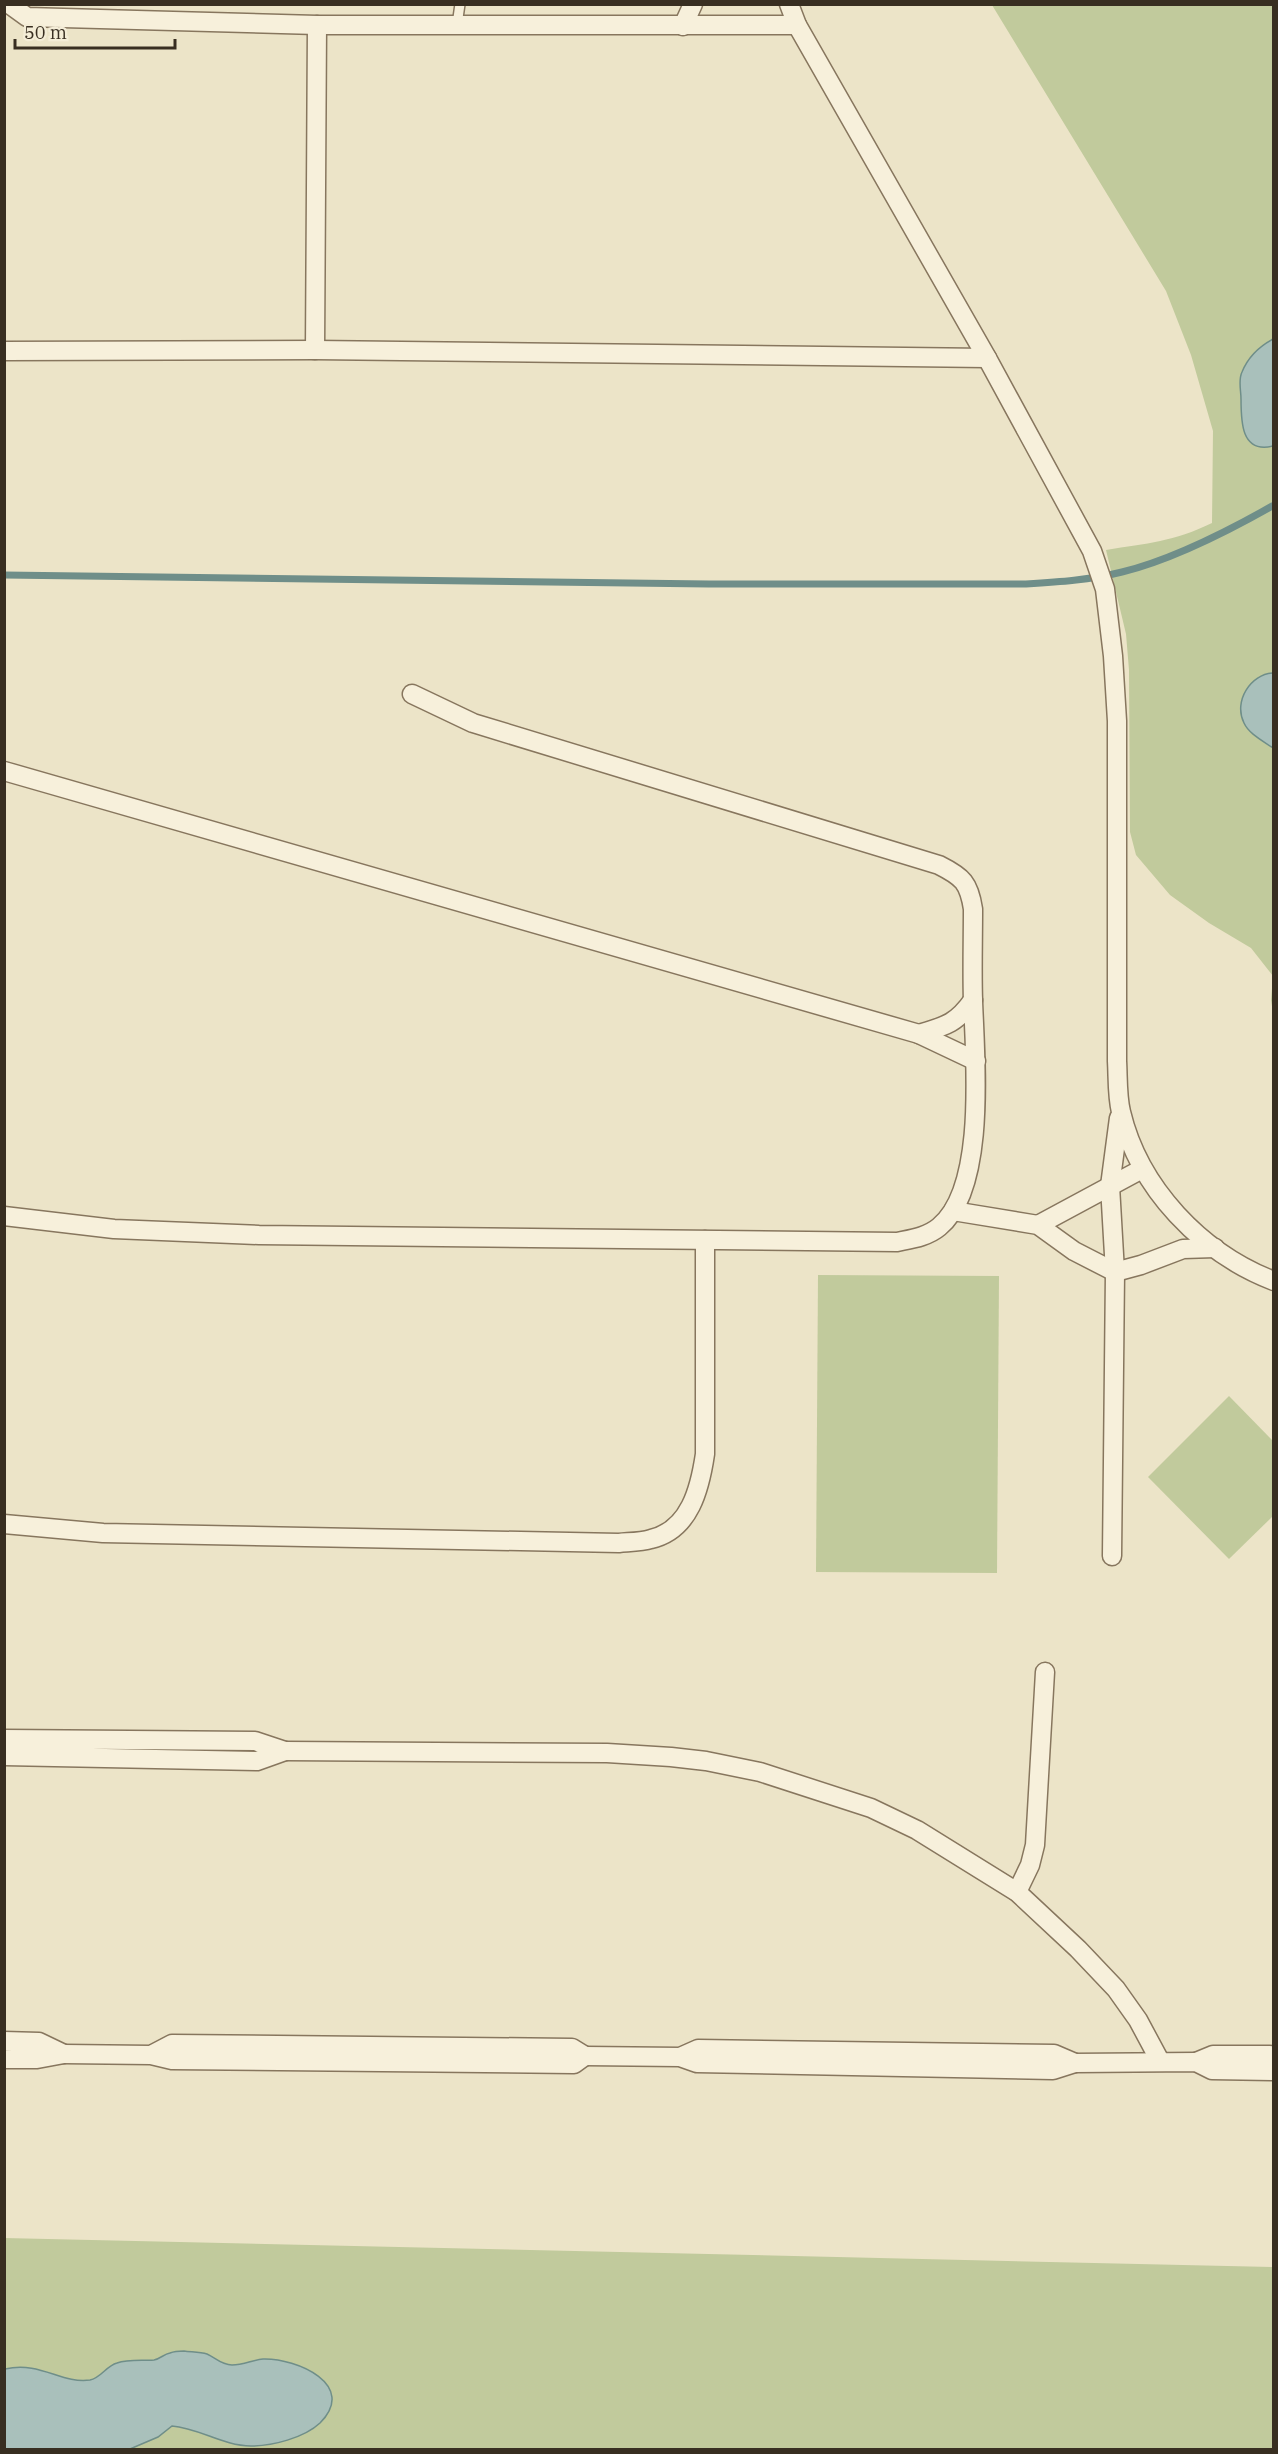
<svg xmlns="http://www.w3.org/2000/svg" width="1278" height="2454" font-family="'IBM Plex Serif',serif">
  <rect width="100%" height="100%" fill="#ece4c8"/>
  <!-- green -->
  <g fill="#c1ca9c">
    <path d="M 992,5 L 1273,5 L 1273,1013 L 1271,1000 L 1273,976 L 1251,948 L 1209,923 L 1170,895 L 1136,855 L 1130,832 L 1129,670 L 1126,634 L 1106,550 C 1148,543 1173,542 1212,523 L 1213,431 L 1191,355 L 1166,291 Z"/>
    <path d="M 818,1275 L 999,1276 L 997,1573 L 816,1572 Z"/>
    <path d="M 1229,1396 L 1273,1441 L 1274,1515 L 1229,1559 L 1148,1477 Z"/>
    <path d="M 4,2238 L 1273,2267 L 1273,2449 L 5,2449 Z"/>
  </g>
  <!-- water -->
  <g fill="#a9c0bb" stroke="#6f8e89" stroke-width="1.5">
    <path d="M 1273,339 L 1273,446 C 1241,454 1241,421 1241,399 C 1241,390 1238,380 1242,372 C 1248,357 1260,346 1273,339 Z"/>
    <path d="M 1273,673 L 1274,673 L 1273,748 C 1263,741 1249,734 1244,723 C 1233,701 1251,674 1273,673 Z"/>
    <path d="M 184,2351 C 191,2352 200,2352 207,2354 C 216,2358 221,2365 232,2365 C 243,2365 253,2360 263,2359 C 297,2358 358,2385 320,2423 C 304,2438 272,2446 251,2446 C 223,2446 199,2428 172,2426 L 158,2437 L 130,2449 L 5,2449 L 5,2369 C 41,2361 61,2384 90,2380 C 101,2378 106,2366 117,2363 C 128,2359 142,2361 154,2360 C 160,2359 164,2354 170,2353 C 175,2351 180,2351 184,2351 Z"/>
  </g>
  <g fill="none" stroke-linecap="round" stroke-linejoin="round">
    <!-- stream -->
    <path stroke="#6f8e89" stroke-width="7" d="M 4,575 L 709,584 L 1026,584 C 1058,582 1090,580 1122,572 C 1171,560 1230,530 1274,505"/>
    <defs>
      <path id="service" d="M 457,25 L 460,4"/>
      <g id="minor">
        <path d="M 9,4 L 27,17 L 63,18 L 317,25 L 797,25"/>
        <path d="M 789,4 L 797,25 L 987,358 L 1092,551 L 1105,589 L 1113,656 L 1117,721 L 1117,1061 C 1118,1077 1117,1096 1121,1112 C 1139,1188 1201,1253 1274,1281"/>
        <path d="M 683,26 L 693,4"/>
        <path d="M 315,350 L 317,25"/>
        <path d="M 4,351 L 315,350 L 987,358"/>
        <path d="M 4,771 L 919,1034 L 976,1061"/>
        <path d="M 919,1034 C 946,1026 957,1023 973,1000"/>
        <path d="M 953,1211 L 1038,1225 L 1074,1251 L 1115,1272 L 1141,1265 L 1183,1249 L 1215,1248"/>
        <path d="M 4,1216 L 114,1229 L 259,1235 L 897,1242 C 911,1239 927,1237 939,1227 C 987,1188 975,1058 973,1001 C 972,971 973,940 973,909 C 969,883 963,877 939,865 L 473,723 L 412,694"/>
        <path d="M 1038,1225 L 1142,1169"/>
        <path d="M 4,1524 L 103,1533 L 619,1543 C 629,1542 641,1542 651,1539 C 690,1530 700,1488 705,1454 L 705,1240"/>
        <path d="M 1112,1556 L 1115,1272 L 1110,1186 L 1119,1118"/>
        <path d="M 4,1739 L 255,1741 L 285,1751 L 257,1761 L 4,1756"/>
        <path d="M 285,1751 L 607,1753 L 671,1757 L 706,1761 L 760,1772 L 871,1808 L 917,1830 L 1017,1892 L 1078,1949 L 1116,1989 L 1138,2020 L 1160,2061"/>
        <path d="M 1017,1892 L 1030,1865 L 1035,1845 L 1045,1672"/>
        <path d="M 4,2041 L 39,2042 L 64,2054 L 37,2059 L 4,2059"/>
        <path d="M 64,2054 L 151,2055 L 172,2060 L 574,2064 L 585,2056 L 572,2048 L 172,2044 L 151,2055"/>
        <path d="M 585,2056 L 680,2057 L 697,2063 L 1053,2070 L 1075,2063 L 1054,2054 L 698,2049 L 680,2057"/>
        <path d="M 1196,2062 L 1213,2055 L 1270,2055 L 1274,2057"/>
        <path d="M 1075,2063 L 1196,2062 L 1212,2070 L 1274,2071"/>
      </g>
    </defs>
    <!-- service casing -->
    <use href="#service" stroke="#87765e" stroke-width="12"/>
    <!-- minor casing -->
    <use href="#minor" stroke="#87765e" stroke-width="21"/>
    <!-- service -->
    <use href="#service" stroke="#f7f0db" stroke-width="9"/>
    <!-- minor -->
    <use href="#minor" stroke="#f7f0db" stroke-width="18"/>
  </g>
  <!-- border -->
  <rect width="1278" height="2454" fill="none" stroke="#382e21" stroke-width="12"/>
  <!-- scale -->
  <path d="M15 39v9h160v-9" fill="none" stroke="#382e21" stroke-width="3"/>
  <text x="24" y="39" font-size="18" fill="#382e21" stroke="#f4edd7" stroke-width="4.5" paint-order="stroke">50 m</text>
</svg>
